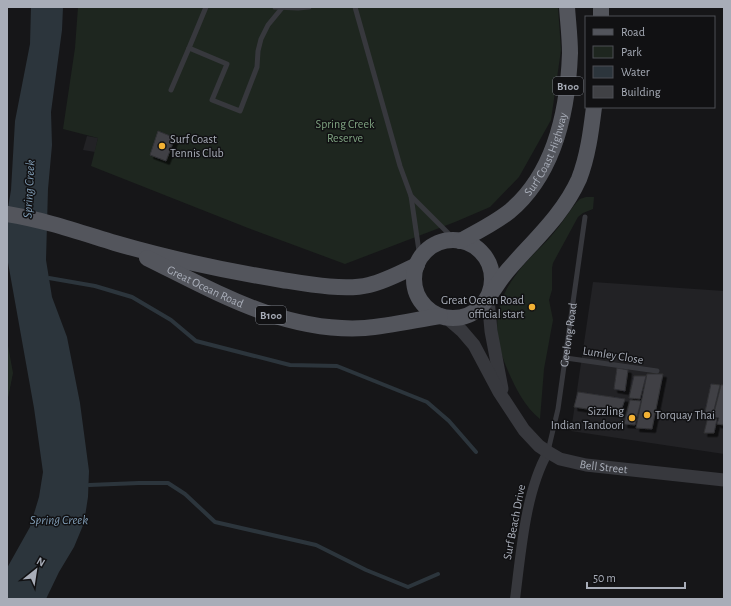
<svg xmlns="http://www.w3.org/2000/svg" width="731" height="606" font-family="'Alegreya Sans',sans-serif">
  <defs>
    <filter id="shadow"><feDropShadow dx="3.5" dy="3.5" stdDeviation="0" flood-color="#0009"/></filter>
  </defs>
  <rect width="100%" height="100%" fill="#161618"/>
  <!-- built -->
  <g fill="#222225">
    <path d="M 87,136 L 98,138 L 95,152 L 83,150 Z"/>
    <path d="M 593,282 L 724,291 L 724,454 L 571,431 Z"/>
  </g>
  <!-- green -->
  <g fill="#1e261f">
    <path d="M 78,7 L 558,7 L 561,50 L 551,120 L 519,177 L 490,207 L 455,222 L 345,264 L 248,228 L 91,166 L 98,138 L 63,129 L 75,48 Z"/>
    <path d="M 586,197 L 594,197 L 593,209 L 583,213 L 578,217 L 553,263 L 552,268 L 552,290 L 549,300 L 553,320 L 544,369 L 540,419 C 525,407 516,389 508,371 C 493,337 492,307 515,276 C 525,261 540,249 552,235 C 561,225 568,213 576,203 L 580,199 Z"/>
    <path d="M 7,340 L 13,373 L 7,403 Z"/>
  </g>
  <!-- water -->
  <path fill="#2c353c" d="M 31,7 L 63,7 L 62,30 L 51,112 L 52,145 L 48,189 L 46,260 L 52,297 L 67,337 L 80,403 L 89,471 L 88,497 L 84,523 L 74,547 L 59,572 L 46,599 L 7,599 L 7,568 L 30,527 L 39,497 L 43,472 L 34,408 L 7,257 L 7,214 L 11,190 L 15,121 L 30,44 Z"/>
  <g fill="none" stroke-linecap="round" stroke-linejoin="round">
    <!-- stream -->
    <g stroke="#2c353c" stroke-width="4">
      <path d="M 49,278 L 95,286 L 132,297 L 171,320 L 196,341 L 290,365 L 337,366 L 427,402 L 449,421 L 476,452"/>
      <path d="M 89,485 L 139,483 L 168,483 L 185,494 L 215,522 L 316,545 L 366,570 L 408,587 L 438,574"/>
    </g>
  </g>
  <!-- building -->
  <g fill="#404145" stroke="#303034" filter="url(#shadow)">
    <path d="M 158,131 L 175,138 L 166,161 L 150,155 Z"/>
    <path d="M 617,368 L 628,370 L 625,391 L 614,389 Z"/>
    <path d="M 647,374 L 663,374 L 652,429 L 636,428 Z"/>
    <path d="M 634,376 L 646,376 L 640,399 L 629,398 Z"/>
    <path d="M 711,384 L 720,385 L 712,418 L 717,419 L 714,433 L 704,433 L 708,417 L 704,417 Z"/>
    <path d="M 721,385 L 724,385 L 724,425 L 717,424 L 719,418 L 713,417 Z"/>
    <path d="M 578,392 L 625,399 L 620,414 L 574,407 Z"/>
    <path d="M 630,400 L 641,401 L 635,425 L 624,424 Z"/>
  </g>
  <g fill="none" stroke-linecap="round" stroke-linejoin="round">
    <!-- service -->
    <g stroke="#37383d" stroke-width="5">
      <path d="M 206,7 L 189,48 L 227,64 L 212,100 L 240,111 L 257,67 L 258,51 L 261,39 L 268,25 L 282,8"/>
      <path d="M 275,7 L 298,8 L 309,7"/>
      <path d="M 355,7 L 400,166 L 411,196 L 420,258"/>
      <path d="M 171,90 L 189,48"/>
      <path d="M 411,196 L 455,240"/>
      <path d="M 566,358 L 657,371"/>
      <path id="s1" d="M 548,451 L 558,409 L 585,217"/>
    </g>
    <!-- minor -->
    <path stroke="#37383d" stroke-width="10" d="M 515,599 C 521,553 525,492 548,452"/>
    <!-- tertiary -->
    <g stroke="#37383d" stroke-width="13">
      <path d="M 488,298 L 491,331 L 502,389"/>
      <path id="s2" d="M 447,318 L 462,331 L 474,345 L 499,392 L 524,430 L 539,446 L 548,452 L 560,459 L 586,465 L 724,480"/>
    </g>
    <!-- primary -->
    <g stroke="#53555c" stroke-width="16">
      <path d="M 601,7 L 601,17"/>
      <path d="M 7,214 C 45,220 79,232 115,243 C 170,259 226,271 282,280 C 307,284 345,291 369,285 C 386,281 402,272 417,265"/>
      <circle cx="453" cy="279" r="39"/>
      <path id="s3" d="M 460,241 C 477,232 495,223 510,211 C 555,173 568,109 570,53 C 570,38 568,22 567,7"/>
      <path id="s4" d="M 147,258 C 216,292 285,333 365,328 C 390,326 415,320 440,316"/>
      <path d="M 492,292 C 497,285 502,277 508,270 C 533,241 563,215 579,179 C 588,156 591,131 594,107"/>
    </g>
  </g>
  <!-- markers -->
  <g fill="#f2b134" stroke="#111113" stroke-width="1.5">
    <circle cx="162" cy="146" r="4"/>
    <circle cx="532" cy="307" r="4"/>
    <circle cx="647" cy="415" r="4"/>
    <circle cx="632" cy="418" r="4"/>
  </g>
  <g text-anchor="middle" stroke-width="3" stroke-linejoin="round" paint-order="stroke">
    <!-- shield labels -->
    <g fill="#111113" stroke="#7b7e86" stroke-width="1">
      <rect x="553" y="77" width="30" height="18" rx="3"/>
      <rect x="256" y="306" width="30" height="18" rx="3"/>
    </g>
    <g font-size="11" font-weight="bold" fill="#a8adb8">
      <text x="568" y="90">B100</text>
      <text x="271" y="319">B100</text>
    </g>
    <!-- park labels -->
    <g font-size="12" fill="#7fa381" stroke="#111113">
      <text x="345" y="128">Spring Creek<tspan x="345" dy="14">Reserve</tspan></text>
    </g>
    <!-- poi labels -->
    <g font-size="12" fill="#a8adb8" stroke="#111113" text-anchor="start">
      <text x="170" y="143">Surf Coast<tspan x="170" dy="14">Tennis Club</tspan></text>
      <text x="524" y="304" text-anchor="end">Great Ocean Road<tspan x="524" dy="14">official start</tspan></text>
      <text x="624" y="415" text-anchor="end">Sizzling<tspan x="624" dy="14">Indian Tandoori</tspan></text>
      <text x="655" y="419">Torquay Thai</text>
    </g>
    <!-- street labels -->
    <g font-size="12" fill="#a8adb8" stroke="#111113">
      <text dy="4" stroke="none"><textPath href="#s3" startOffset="127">Surf Coast Highway</textPath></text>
      <text dy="4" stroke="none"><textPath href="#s4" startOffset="65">Great Ocean Road</textPath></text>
      <text dy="4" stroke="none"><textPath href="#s1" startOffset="118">Geelong Road</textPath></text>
      <text transform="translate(613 355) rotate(9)" y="4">Lumley Close</text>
      <text dy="4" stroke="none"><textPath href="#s2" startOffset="228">Bell Street</textPath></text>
      <text transform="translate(514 522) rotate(-79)" y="4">Surf Beach Drive</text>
    </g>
    <!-- water labels -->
    <g font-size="13" font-style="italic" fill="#7f9bb3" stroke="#111113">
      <text transform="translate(28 189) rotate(-87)" y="5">Spring Creek</text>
      <text x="59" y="524">Spring Creek</text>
    </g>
  </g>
  <!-- border -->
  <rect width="731" height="606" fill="none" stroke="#a8adb8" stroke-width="16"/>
  <!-- legend -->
  <rect x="585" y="16" width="130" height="92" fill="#111113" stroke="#4d4f55"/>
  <rect x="593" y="29" width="20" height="6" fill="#53555c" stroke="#4d4f55"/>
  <text x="621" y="36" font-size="12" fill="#a8adb8">Road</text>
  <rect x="593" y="46" width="20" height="12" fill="#1e261f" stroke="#4d4f55"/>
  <text x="621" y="56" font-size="12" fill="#a8adb8">Park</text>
  <rect x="593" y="66" width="20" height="12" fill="#2c353c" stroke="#4d4f55"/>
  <text x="621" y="76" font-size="12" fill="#a8adb8">Water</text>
  <rect x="593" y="86" width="20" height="12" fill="#404145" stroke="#4d4f55"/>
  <text x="621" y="96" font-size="12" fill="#a8adb8">Building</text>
  <!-- north arrow -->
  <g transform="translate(36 570) rotate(30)" stroke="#111113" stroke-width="3" paint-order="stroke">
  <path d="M0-3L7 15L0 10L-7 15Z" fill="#a8adb8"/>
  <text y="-6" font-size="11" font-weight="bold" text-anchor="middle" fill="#a8adb8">N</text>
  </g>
  <!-- scale -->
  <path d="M587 582v6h98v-6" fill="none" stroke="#a8adb8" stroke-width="2"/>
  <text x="593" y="582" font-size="12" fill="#a8adb8" stroke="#111113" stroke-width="3" paint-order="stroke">50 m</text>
</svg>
